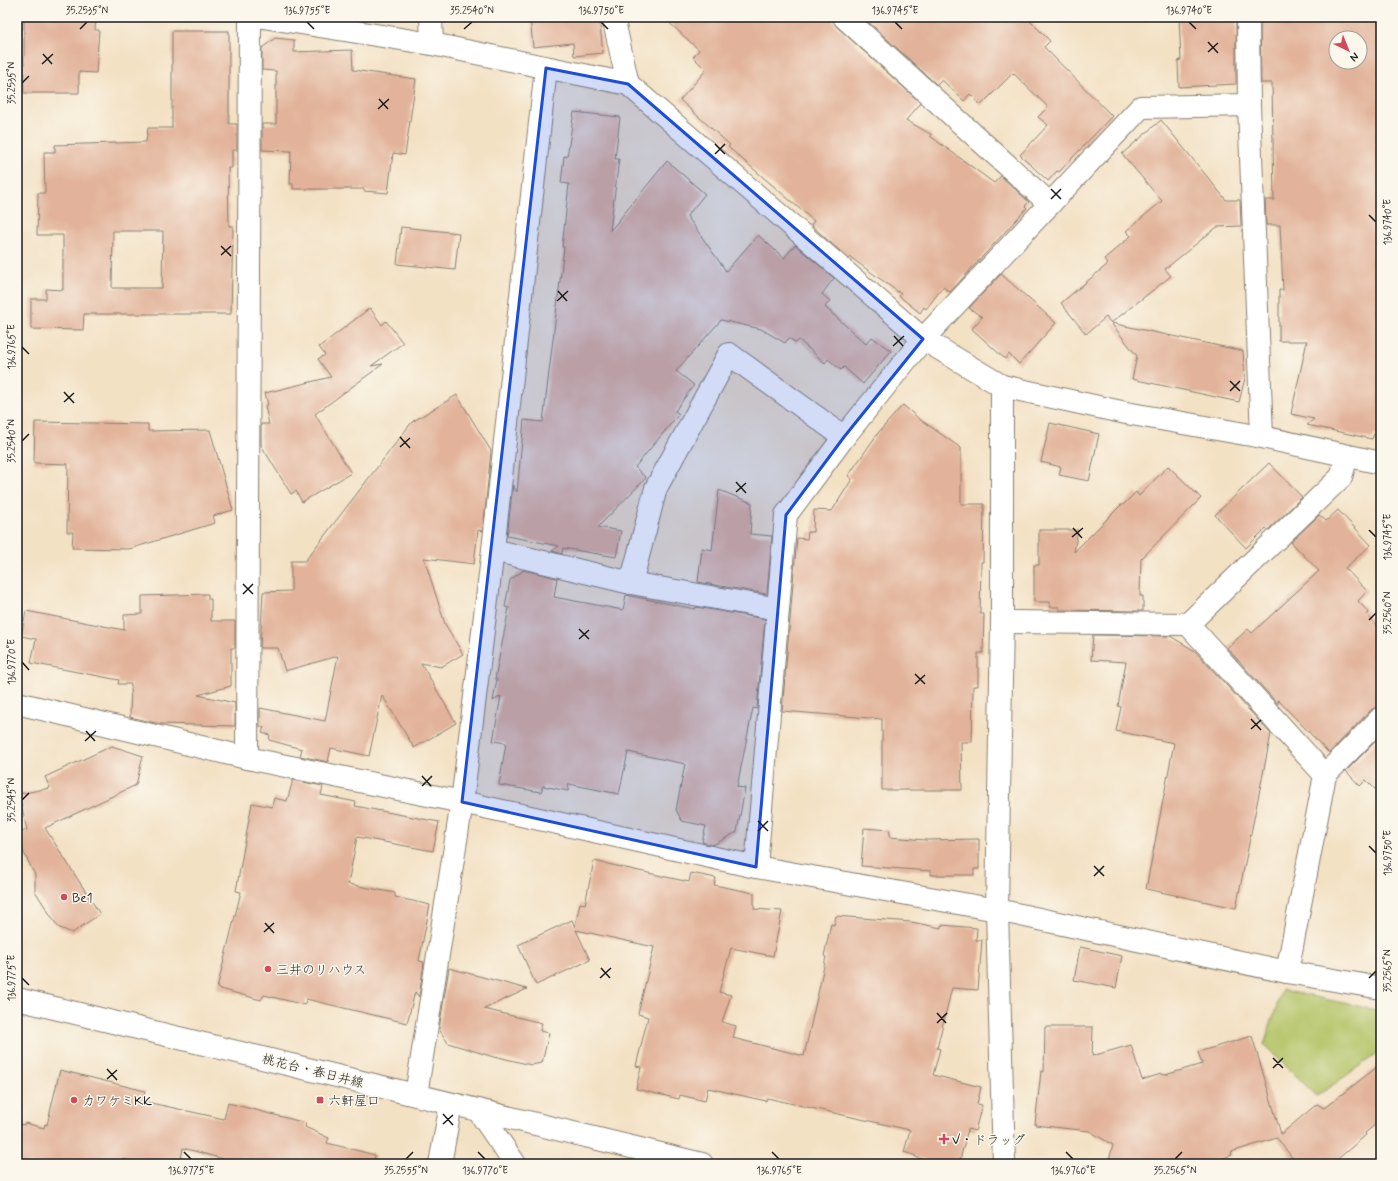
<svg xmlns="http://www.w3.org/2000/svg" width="1398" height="1181" font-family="Mynerve,'Klee One',sans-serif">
  <rect width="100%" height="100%" fill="#fbf7ec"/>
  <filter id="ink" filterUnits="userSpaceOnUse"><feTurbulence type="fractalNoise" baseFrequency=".025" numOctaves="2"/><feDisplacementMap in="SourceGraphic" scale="8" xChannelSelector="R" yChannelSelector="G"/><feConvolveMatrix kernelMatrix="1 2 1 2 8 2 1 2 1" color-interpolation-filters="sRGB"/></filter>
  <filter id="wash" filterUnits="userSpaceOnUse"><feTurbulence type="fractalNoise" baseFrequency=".012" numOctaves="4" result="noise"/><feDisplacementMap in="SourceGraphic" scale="16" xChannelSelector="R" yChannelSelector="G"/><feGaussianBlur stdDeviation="0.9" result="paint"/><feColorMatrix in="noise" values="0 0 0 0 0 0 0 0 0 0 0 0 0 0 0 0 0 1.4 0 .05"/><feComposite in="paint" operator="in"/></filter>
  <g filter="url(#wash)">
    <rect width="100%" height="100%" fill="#f3e1c4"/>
    <!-- green -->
    <path fill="#b4c467" stroke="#687042" d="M 1282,990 L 1381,1011 L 1381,1051 L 1317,1096 L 1264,1045 Z"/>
    <g id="blocks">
      <!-- building -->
      <g fill="#e2b39a" fill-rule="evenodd">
        <path d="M 24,17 L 96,17 L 95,30 L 99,30 L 96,73 L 79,72 L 79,93 L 24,93 Z"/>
        <path d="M 530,17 L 599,17 L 603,53 L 574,56 L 573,43 L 533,47 Z"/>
        <path d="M 663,17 L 832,17 L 836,26 L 921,103 L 906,120 L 932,135 L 930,136 L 994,183 L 1001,176 L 1029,202 L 1025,206 L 1027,208 L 950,292 L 943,287 L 926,309 L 924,307 L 920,313 L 899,296 L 901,294 L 850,257 L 849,259 L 811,225 L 814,221 L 728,147 L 730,145 L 680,100 L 706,70 L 693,57 L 699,50 Z"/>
        <path d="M 863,17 L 1026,17 L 1050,41 L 1044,47 L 1112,116 L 1059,172 L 1057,171 L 1048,181 L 1020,155 L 1048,125 L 1038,117 L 1048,107 L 1013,73 L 981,105 L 970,94 L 964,101 L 942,80 L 937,85 Z"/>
        <path d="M 1179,17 L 1236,17 L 1236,84 L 1179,87 L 1178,61 L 1181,60 Z"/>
        <path d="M 1260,17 L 1381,17 L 1381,436 L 1374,434 L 1372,439 L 1307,425 L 1314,419 L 1291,414 L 1307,341 L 1279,341 L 1279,290 L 1283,290 L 1280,225 L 1266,225 L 1265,200 L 1274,200 L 1272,83 L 1261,83 ZM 1336,38 L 1360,38 L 1360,62 L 1336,62 Z"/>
        <path d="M 172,31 L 229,31 L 229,124 L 237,124 L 237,150 L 232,150 L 232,168 L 228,168 L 229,226 L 233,226 L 231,314 L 84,314 L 83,330 L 31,329 L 31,299 L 46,299 L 46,289 L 63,290 L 63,235 L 37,235 L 38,193 L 45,193 L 44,152 L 55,152 L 55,145 L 146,142 L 148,128 L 172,128 ZM 113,231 L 163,231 L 162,288 L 112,288 Z"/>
        <path d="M 275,38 L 294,40 L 294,52 L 352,50 L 353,70 L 416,79 L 405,155 L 393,153 L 388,193 L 364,191 L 364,189 L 293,189 L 293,184 L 290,184 L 291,151 L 262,150 L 262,124 L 276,124 L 276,71 L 262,70 L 262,48 Z"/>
        <path d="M 574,112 L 620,117 L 615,159 L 619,159 L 610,231 L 667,161 L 705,194 L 687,216 L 726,271 L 758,235 L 784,258 L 795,245 L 834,278 L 822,294 L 830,301 L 825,307 L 866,344 L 872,337 L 891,351 L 863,384 L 844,367 L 841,370 L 828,359 L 825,363 L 799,340 L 796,343 L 789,338 L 785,343 L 761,329 L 721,320 L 676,371 L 694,385 L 675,411 L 679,414 L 635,467 L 646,478 L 598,527 L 621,531 L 616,557 L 563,548 L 562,554 L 552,551 L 559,546 L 507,536 L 513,485 L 517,492 L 524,420 L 543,422 L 564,247 L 562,247 L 569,184 L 561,183 L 564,156 L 567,157 Z"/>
        <path d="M 1161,120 L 1226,200 L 1240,200 L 1241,226 L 1217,227 L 1165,269 L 1171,276 L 1111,323 L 1106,317 L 1086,334 L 1061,303 L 1108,264 L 1104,259 L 1131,236 L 1126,231 L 1162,201 L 1122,154 Z"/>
        <path d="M 401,227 L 459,233 L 455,270 L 397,264 Z"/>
        <path d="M 1001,274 L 1056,323 L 1019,364 L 1009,354 L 1005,359 L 972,329 L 982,317 L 969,308 Z"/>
        <path d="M 370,308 L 382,325 L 386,321 L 403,343 L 371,366 L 383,364 L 315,414 L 351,473 L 302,502 L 296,491 L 291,494 L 261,445 L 261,424 L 269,424 L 265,406 L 268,405 L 265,393 L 331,377 L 318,359 L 325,355 L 319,347 Z"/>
        <path d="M 1111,323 L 1243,351 L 1245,378 L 1239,402 L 1132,379 L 1137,356 Z"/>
        <path d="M 457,395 L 491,451 L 483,531 L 478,530 L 474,564 L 424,558 L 445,624 L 463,654 L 441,667 L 421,663 L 456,723 L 414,748 L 382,695 L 369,756 L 331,748 L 328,762 L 300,756 L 302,749 L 269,740 L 270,735 L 262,733 L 264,727 L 260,727 L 260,708 L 325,721 L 338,656 L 285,671 L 278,648 L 260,648 L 263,592 L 291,591 L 291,561 L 305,561 L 412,422 Z"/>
        <path d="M 903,405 L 918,418 L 961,448 L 961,504 L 984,504 L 983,562 L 981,562 L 980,614 L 984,614 L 983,653 L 978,653 L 978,686 L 973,686 L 972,742 L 961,742 L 962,790 L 882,790 L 882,719 L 782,711 L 797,538 L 807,539 L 808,532 L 813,532 L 814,510 L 832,511 L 852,479 L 848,476 L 878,433 Z"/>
        <path d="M 35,422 L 148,424 L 148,431 L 210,430 L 233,510 L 213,516 L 215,523 L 129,549 L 72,548 L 73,532 L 67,532 L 68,464 L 34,463 Z"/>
        <path d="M 1050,423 L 1099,434 L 1089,481 L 1059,475 L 1061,467 L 1041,462 Z"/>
        <path d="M 1269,463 L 1302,497 L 1268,530 L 1266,528 L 1246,548 L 1215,515 Z"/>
        <path d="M 1168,466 L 1201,498 L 1141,559 L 1140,596 L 1143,596 L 1143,611 L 1059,610 L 1059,607 L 1050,607 L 1050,602 L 1034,602 L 1034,565 L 1039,565 L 1039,530 L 1078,530 L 1074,552 L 1121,505 L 1123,505 L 1136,492 L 1139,496 Z"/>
        <path d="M 719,490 L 752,503 L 750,534 L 772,536 L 767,594 L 698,582 L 702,548 L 712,550 Z"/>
        <path d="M 1338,510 L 1371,545 L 1345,568 L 1367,591 L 1358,601 L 1369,613 L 1367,615 L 1381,630 L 1381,706 L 1372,709 L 1329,753 L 1278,700 L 1278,704 L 1227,648 L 1248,629 L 1252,633 L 1319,571 L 1291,542 L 1319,515 L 1326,521 Z"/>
        <path d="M 524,570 L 557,578 L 554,597 L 623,610 L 626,595 L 695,609 L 696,607 L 765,619 L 757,709 L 753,708 L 737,787 L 745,788 L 737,832 L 713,845 L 702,842 L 706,826 L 682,821 L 676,810 L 685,764 L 628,752 L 619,794 L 569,784 L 568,791 L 543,786 L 541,792 L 499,785 L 506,743 L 493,741 L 501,696 L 493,701 L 497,679 L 495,679 L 509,608 L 505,607 L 510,580 Z"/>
        <path d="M 208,594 L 208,599 L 211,599 L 211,621 L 235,621 L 235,648 L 231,648 L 231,686 L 198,695 L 235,703 L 235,726 L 160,724 L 130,717 L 131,684 L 118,684 L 119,680 L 31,663 L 36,639 L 21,636 L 26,611 L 124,630 L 124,615 L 142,614 L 142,596 Z"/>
        <path d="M 1093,635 L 1170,636 L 1195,651 L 1271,734 L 1236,908 L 1146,889 L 1174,743 L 1116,731 L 1121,707 L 1118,706 L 1126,662 L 1091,660 Z"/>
        <path d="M 1381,736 L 1381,795 L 1366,780 L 1360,786 L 1346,771 Z"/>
        <path d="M 112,746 L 143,756 L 136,785 L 45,828 L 100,914 L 72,933 L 58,927 L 35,891 L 35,875 L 17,839 L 17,833 L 27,830 L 19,794 L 50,788 L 45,777 Z"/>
        <path d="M 293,780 L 323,786 L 321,795 L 356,802 L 355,806 L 439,822 L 433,851 L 357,837 L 348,884 L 395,893 L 395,897 L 430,905 L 419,961 L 424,962 L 419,997 L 415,992 L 407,1023 L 306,999 L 305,1005 L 264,995 L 261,1000 L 217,988 L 241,892 L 236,891 L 252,803 L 272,807 L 274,798 L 287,801 Z"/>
        <path d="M 864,828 L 890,830 L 889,837 L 926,840 L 979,839 L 979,869 L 974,869 L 974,875 L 931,875 L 931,871 L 861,866 Z"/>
        <path d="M 594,861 L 689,882 L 691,873 L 716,878 L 714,885 L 754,893 L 754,909 L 782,911 L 773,956 L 731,948 L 719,992 L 731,995 L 722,1022 L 736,1026 L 733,1038 L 804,1056 L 826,957 L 824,956 L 831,924 L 834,925 L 836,916 L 911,922 L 941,928 L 941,925 L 977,928 L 976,940 L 982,940 L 978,990 L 952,988 L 937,1048 L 940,1049 L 933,1075 L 981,1087 L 977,1104 L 982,1105 L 975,1131 L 968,1129 L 959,1164 L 941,1164 L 915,1157 L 916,1156 L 904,1152 L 910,1130 L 767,1098 L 766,1101 L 708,1088 L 705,1101 L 680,1095 L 679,1099 L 636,1089 L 641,1067 L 636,1066 L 648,1017 L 638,1014 L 654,947 L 576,930 L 590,960 L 536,985 L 518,945 L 572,920 L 575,927 L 580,903 L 585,904 Z"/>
        <path d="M 1080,947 L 1122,956 L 1116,988 L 1074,980 Z"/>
        <path d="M 449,968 L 527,989 L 484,1009 L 542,1023 L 540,1031 L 549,1033 L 542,1063 L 531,1065 L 498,1057 L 497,1058 L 448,1043 L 439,1029 Z"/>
        <path d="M 1045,1027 L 1093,1027 L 1092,1056 L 1131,1045 L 1142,1080 L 1161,1074 L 1165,1075 L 1202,1064 L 1198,1052 L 1252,1036 L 1281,1134 L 1317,1104 L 1324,1108 L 1381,1064 L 1381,1120 L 1365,1133 L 1366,1135 L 1332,1164 L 1297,1164 L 1277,1138 L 1231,1152 L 1232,1155 L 1205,1164 L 1108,1164 L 1113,1145 L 1089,1131 L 1035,1125 L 1041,1071 L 1044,1072 Z"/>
        <path d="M 60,1070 L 145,1091 L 142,1101 L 224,1119 L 228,1103 L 306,1123 L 305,1127 L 329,1138 L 327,1143 L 375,1155 L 374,1164 L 242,1164 L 183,1148 L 180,1164 L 145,1164 L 122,1159 L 121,1164 L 17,1164 L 17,1124 L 24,1125 L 25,1123 L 44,1128 L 45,1124 L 47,1125 Z"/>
      </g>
    </g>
  </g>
  <g filter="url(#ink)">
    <use href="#blocks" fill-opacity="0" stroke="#887e70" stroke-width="1"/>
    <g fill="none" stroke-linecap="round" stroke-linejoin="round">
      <defs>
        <g id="minor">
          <path d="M 263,17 L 432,44 L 628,84 L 923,339 L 1002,386 L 1002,622 L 997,910 L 1004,1164"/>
          <path d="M 431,17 L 432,44"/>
          <path d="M 613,17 L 628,84"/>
          <path d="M 844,17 L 1050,204"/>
          <path d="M 1248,17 L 1249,105 L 1262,437"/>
          <path d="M 1002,386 L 1126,413 L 1262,437 L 1381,463"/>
          <path d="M 493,550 L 631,583 L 778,609"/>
          <path d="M 631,583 L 656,488 L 729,354 L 844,437"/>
          <path d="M 1002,622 L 1188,624 L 1341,477 L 1347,456"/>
          <path d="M 1188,624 L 1325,775 L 1287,972"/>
          <path d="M 17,703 L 247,758 L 462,802 L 756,867 L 997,910 L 1287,972 L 1381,988"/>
          <path d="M 247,758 L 250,17"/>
          <path d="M 1325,775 L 1381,718"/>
          <path d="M 756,867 L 786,515 L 844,437 L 923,339 L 1141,107 L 1249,105"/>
          <path d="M 416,1095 L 462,802 L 493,550 L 546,68"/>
          <path d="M 478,1110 L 515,1164"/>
          <path d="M 440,1164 L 451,1104"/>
        </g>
        <path id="tertiary" d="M 17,999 L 702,1164"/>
      </defs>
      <!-- minor casing -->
      <use href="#minor" stroke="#887e70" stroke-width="24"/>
      <!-- tertiary casing -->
      <use href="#tertiary" stroke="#887e70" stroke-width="24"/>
      <!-- minor -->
      <use href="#minor" stroke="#fff" stroke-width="22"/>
      <!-- tertiary -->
      <use href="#tertiary" stroke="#fff" stroke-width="22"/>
    </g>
  </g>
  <!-- marked area -->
  <path fill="#1d4ed8" fill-opacity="0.2" stroke="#1d4ed8" stroke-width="3" stroke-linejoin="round" d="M 546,68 L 628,84 L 923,339 L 844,437 L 786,515 L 756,867 L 462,802 Z"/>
  <!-- ticks -->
  <path fill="none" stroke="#1c1c1c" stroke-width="1.5" d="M 307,22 L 314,29M 601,22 L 608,29M 895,22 L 902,29M 1189,22 L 1196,29M 80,29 L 87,22M 464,29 L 472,22M 1208,42 L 1218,53M 1208,52 L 1218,43M 43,54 L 52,64M 42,64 L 53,54M 22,83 L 29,76M 379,99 L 388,109M 378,109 L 389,99M 715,144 L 725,154M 715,154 L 725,144M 1051,189 L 1061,199M 1051,199 L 1061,189M 1369,215 L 1376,222M 221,246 L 231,256M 221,255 L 231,246M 558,291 L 567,301M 557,301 L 568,291M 894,336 L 903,346M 893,346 L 904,336M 22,347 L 29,354M 1230,381 L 1240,391M 1230,391 L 1240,381M 64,392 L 74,403M 64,402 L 74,393M 400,437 L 410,448M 22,441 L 29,434M 400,447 L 410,438M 736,482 L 746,493M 736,492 L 746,483M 1073,528 L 1082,538M 1369,530 L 1376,537M 1072,537 L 1083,528M 243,584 L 253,594M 243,594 L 253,584M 1369,620 L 1376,613M 579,629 L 589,639M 579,639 L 589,630M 22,662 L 29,670M 915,674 L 925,684M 915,684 L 925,675M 1251,719 L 1261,730M 1251,729 L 1261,720M 86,731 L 95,741M 85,741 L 96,731M 422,776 L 431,786M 422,786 L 432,776M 22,800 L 29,793M 758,821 L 768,831M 758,831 L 768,821M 1369,846 L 1376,853M 1094,866 L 1104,876M 1094,876 L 1104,866M 265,923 L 274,933M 264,932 L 274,923M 601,968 L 610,978M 22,978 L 29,985M 600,978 L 611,968M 1369,978 L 1376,971M 937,1013 L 946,1023M 937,1023 L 947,1013M 1273,1058 L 1283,1068M 1273,1068 L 1283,1058M 107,1069 L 117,1080M 107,1079 L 117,1070M 443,1114 L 453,1125M 443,1124 L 453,1115M 184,1152 L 191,1159M 478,1152 L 485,1159M 772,1152 L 779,1159M 1066,1152 L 1073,1159M 406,1159 L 413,1152M 1175,1159 L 1182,1152"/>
  <!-- markers -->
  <g fill="#d1495b" stroke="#fbf7ec" stroke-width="1.5">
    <circle cx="64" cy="897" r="4"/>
    <circle cx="268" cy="969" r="4"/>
    <circle cx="74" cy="1100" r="4"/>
    <rect x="316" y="1096" width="8" height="8" rx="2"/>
    <path d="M942 1133h4v4h4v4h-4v4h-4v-4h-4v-4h4z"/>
  </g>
  <g text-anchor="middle" stroke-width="3" stroke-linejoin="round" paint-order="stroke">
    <!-- poi labels -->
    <g font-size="13" fill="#1c1c1c" stroke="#fbf7ec" text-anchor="start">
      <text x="72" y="902">Be1</text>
      <text x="276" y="974">三井のリハウス</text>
      <text x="82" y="1105">カワケミKK</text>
      <text x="328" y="1105">六軒屋口</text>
      <text x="952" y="1144">V・ドラッグ</text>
    </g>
    <!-- street labels -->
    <g font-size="13" fill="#1c1c1c" stroke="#fbf7ec">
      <text transform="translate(313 1070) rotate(14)" y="5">桃花台・春日井線</text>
    </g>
  </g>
  <!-- margin -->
  <rect width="1398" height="1181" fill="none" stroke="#fbf7ec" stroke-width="44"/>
  <!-- north arrow -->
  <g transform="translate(1348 50) rotate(137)"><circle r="19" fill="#fbf7ec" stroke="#a29f99"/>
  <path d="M0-3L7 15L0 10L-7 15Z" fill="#d1495b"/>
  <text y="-6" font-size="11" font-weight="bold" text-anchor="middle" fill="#1c1c1c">N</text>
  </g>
  <rect x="22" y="22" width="1354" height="1137" fill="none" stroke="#1c1c1c" stroke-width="1.5"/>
  <g font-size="10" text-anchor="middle" fill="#1c1c1c">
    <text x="87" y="14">35.2535°N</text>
    <text x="307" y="14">136.9755°E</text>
    <text x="472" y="14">35.2540°N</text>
    <text x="601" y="14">136.9750°E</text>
    <text x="895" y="14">136.9745°E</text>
    <text x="1189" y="14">136.9740°E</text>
    <text transform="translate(11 83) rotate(-90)" y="4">35.2535°N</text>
    <text transform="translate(1387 222) rotate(-90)" y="4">136.9740°E</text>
    <text transform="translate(11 347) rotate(-90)" y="4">136.9765°E</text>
    <text transform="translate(11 441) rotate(-90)" y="4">35.2540°N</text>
    <text transform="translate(1387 537) rotate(-90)" y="4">136.9745°E</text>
    <text transform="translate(1387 613) rotate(-90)" y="4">35.2560°N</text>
    <text transform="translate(11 662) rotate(-90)" y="4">136.9770°E</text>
    <text transform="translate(11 800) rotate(-90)" y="4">35.2545°N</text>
    <text transform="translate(1387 853) rotate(-90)" y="4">136.9750°E</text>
    <text transform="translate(1387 971) rotate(-90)" y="4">35.2565°N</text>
    <text transform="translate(11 978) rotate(-90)" y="4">136.9775°E</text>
    <text x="191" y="1174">136.9775°E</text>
    <text x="406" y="1174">35.2555°N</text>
    <text x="485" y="1174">136.9770°E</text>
    <text x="779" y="1174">136.9765°E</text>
    <text x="1073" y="1174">136.9760°E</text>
    <text x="1175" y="1174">35.2565°N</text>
  </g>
</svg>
